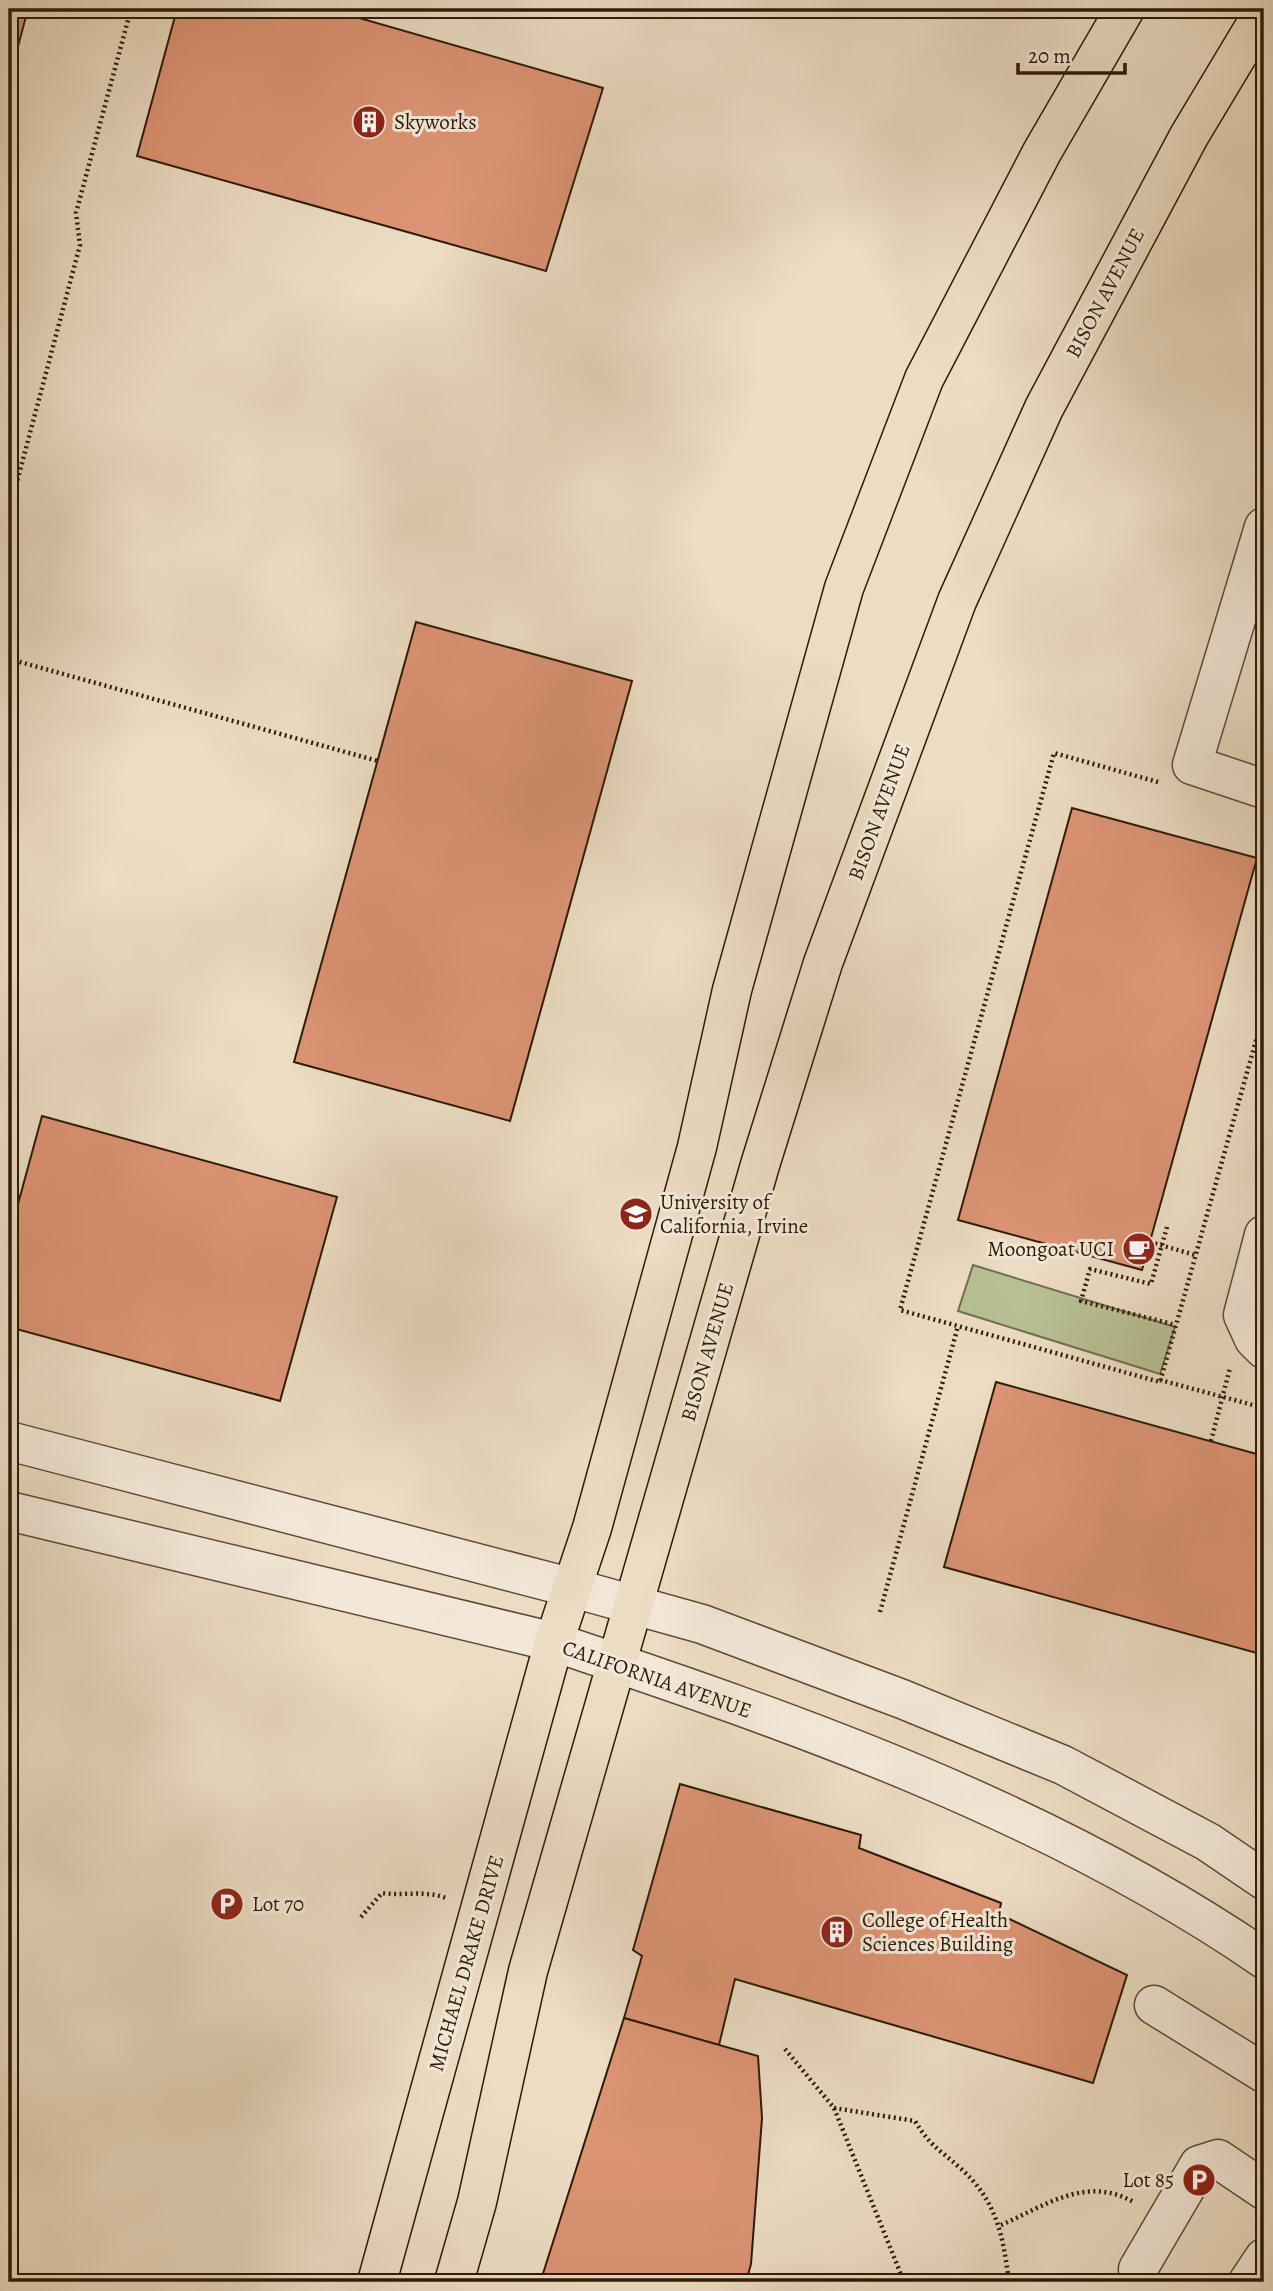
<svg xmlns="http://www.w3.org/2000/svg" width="1273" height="2291" font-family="Alegreya,serif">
  <rect width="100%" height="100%" fill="#ecdcc3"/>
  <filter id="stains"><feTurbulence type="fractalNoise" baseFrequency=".00286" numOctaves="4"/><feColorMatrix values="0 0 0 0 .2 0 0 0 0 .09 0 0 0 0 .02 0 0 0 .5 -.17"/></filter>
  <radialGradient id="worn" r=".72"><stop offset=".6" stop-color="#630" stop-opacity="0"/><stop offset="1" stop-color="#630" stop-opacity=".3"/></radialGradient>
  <!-- green -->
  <path fill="#b7c094" stroke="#726e4d" stroke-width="2" d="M 973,1265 L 1175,1327 L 1160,1374 L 958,1311 Z"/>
  <!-- building -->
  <g fill="#dc9474" stroke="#2d1b06" stroke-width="2">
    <path d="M 9,9 L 28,9 L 9,80 Z"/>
    <path d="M 177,9 L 328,9 L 603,88 L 546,271 L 137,156 Z"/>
    <path d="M 416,622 L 632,681 L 510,1121 L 294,1062 Z"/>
    <path d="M 1072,808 L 1257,858 L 1142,1270 L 958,1220 Z"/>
    <path d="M 42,1116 L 337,1197 L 280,1401 L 9,1327 L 9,1237 Z"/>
    <path d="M 996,1382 L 1264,1456 L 1264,1655 L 944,1567 Z"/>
    <path d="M 680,1784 L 861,1835 L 859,1848 L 1001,1903 L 999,1914 L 1127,1975 L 1093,2083 L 735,1979 L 719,2045 L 624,2018 L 642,1956 L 633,1950 Z"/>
    <path d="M 624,2018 L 758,2056 L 762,2118 L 751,2264 L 746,2282 L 541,2280 Z"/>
  </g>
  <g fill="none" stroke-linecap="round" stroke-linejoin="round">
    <defs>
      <g id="minor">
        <path d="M 1264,527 L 1192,765 L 1264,789"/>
        <path d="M 1264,1235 L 1243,1315 L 1254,1339 L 1264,1349"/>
        <path d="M 9,1441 L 573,1588 L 702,1624 L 902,1699 L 1063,1765 L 1208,1842 L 1264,1880"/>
        <path d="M 9,1511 L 554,1642 C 799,1724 1050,1812 1264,1959"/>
        <path d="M 1154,2005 L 1264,2073"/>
        <path d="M 1139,2282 L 1138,2269 L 1199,2165 L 1218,2159 L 1264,2190"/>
        <path d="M 1248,2282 L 1264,2258"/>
      </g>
      <g id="major">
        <path d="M 377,2282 L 554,1642 L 592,1528 L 697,1147 L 732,990 L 844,588 L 924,379 L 1042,152 L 1125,9"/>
        <path d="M 454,2282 L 477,2202 L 528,1971 L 760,1165 L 823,963 L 957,601 L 1044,408 L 1189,136 L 1264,11"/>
      </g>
    </defs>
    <!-- minor casing -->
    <use href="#minor" stroke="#5d4b35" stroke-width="41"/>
    <!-- major casing -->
    <use href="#major" stroke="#2d1b06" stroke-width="41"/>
    <!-- path -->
    <g stroke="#2d1b06" stroke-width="4.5" stroke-dasharray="2 3.5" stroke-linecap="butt">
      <path d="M 158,9 L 176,13"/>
      <path d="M 9,512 L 80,245 L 76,213 L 131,9"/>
      <path d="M 9,659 L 378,761"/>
      <path d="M 1158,782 L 1054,753 L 900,1310 L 1160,1382 L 1264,1012"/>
      <path d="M 1167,1227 L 1151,1284 L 1090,1269 L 1081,1301 L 1176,1325"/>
      <path d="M 1150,1242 L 1195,1255"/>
      <path d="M 1160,1380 L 1264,1408"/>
      <path d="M 1211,1441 L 1230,1368"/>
      <path d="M 880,1612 L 958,1326"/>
      <path d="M 361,1917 L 382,1893 C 404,1896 425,1890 446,1898"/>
      <path d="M 785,2049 L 834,2108 L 904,2282"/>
      <path d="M 834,2108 L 915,2121 C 930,2146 939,2149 959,2167 C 997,2200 1003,2236 1009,2282"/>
      <path d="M 1001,2225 C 1045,2206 1087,2174 1135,2203"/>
    </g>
    <!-- minor -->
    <use href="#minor" stroke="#f3e8d8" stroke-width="38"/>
    <!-- major -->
    <use href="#major" stroke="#ecdcc3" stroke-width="38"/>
  </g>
  <!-- icons -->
  <defs>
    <symbol id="building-disc" viewBox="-11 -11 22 22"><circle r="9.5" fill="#8f2418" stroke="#f3e8d8"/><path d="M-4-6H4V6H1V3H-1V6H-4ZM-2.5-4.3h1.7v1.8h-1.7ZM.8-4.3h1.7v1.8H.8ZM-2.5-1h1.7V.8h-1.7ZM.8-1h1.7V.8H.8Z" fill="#fff"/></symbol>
    <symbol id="university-disc" viewBox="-11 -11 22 22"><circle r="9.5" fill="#8f2418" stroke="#f3e8d8"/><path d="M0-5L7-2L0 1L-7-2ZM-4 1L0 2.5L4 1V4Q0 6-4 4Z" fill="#fff"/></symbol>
    <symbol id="cafe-disc" viewBox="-11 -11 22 22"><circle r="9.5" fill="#8f2418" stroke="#f3e8d8"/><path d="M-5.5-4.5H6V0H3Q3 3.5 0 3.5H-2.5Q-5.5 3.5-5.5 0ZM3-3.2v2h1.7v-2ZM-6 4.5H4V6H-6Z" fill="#fff"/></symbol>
    <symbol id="parking-disc" viewBox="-11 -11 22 22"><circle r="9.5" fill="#8f2418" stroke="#f3e8d8"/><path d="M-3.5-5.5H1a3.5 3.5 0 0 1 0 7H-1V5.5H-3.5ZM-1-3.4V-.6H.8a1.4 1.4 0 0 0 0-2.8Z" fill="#fff"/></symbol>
  </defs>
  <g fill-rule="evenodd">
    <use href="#building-disc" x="350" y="103" width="38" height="38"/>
    <use href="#university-disc" x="617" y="1195" width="38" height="38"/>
    <use href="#cafe-disc" x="1120" y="1230" width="38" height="38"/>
    <use href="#parking-disc" x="208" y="1885" width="38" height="38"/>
    <use href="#building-disc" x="818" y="1913" width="38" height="38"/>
    <use href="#parking-disc" x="1180" y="2161" width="38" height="38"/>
  </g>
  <g text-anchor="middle" stroke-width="6" stroke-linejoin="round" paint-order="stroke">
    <!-- poi labels -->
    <g font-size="21" fill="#2d1b06" stroke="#f3e8d8" text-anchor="start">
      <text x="394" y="129">Skyworks</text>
      <text x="660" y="1209">University of<tspan x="660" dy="24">California, Irvine</tspan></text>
      <text x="1114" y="1256" text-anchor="end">Moongoat UCI</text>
      <text x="252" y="1911">Lot 70</text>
      <text x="862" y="1927">College of Health<tspan x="862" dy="24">Sciences Building</tspan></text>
      <text x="1174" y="2187" text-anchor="end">Lot 85</text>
    </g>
    <!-- street labels -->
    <g font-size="21" fill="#2d1b06" stroke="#f3e8d8">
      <text transform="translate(1105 293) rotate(-62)" y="7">BISON AVENUE</text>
      <text transform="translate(879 812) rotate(-70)" y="7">BISON AVENUE</text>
      <text transform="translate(707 1352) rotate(-74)" y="7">BISON AVENUE</text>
      <text transform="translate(657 1679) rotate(19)" y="7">CALIFORNIA AVENUE</text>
      <text transform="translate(466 1963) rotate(-74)" y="7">MICHAEL DRAKE DRIVE</text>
    </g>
  </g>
  <!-- margin -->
  <rect width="1273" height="2291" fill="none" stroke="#ecdcc3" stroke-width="35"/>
  <rect x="10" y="10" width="1252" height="2270" fill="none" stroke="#2d1b06" stroke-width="3.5"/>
  <rect x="18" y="18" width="1238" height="2256" fill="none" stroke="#2d1b06" stroke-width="2"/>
  <!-- scale -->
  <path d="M1018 63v10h107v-10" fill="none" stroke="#2d1b06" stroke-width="3.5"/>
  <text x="1028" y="63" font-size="21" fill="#2d1b06" stroke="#f3e8d8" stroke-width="5" paint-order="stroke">20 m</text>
  <rect width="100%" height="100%" filter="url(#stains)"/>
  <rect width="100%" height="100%" fill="url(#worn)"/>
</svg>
